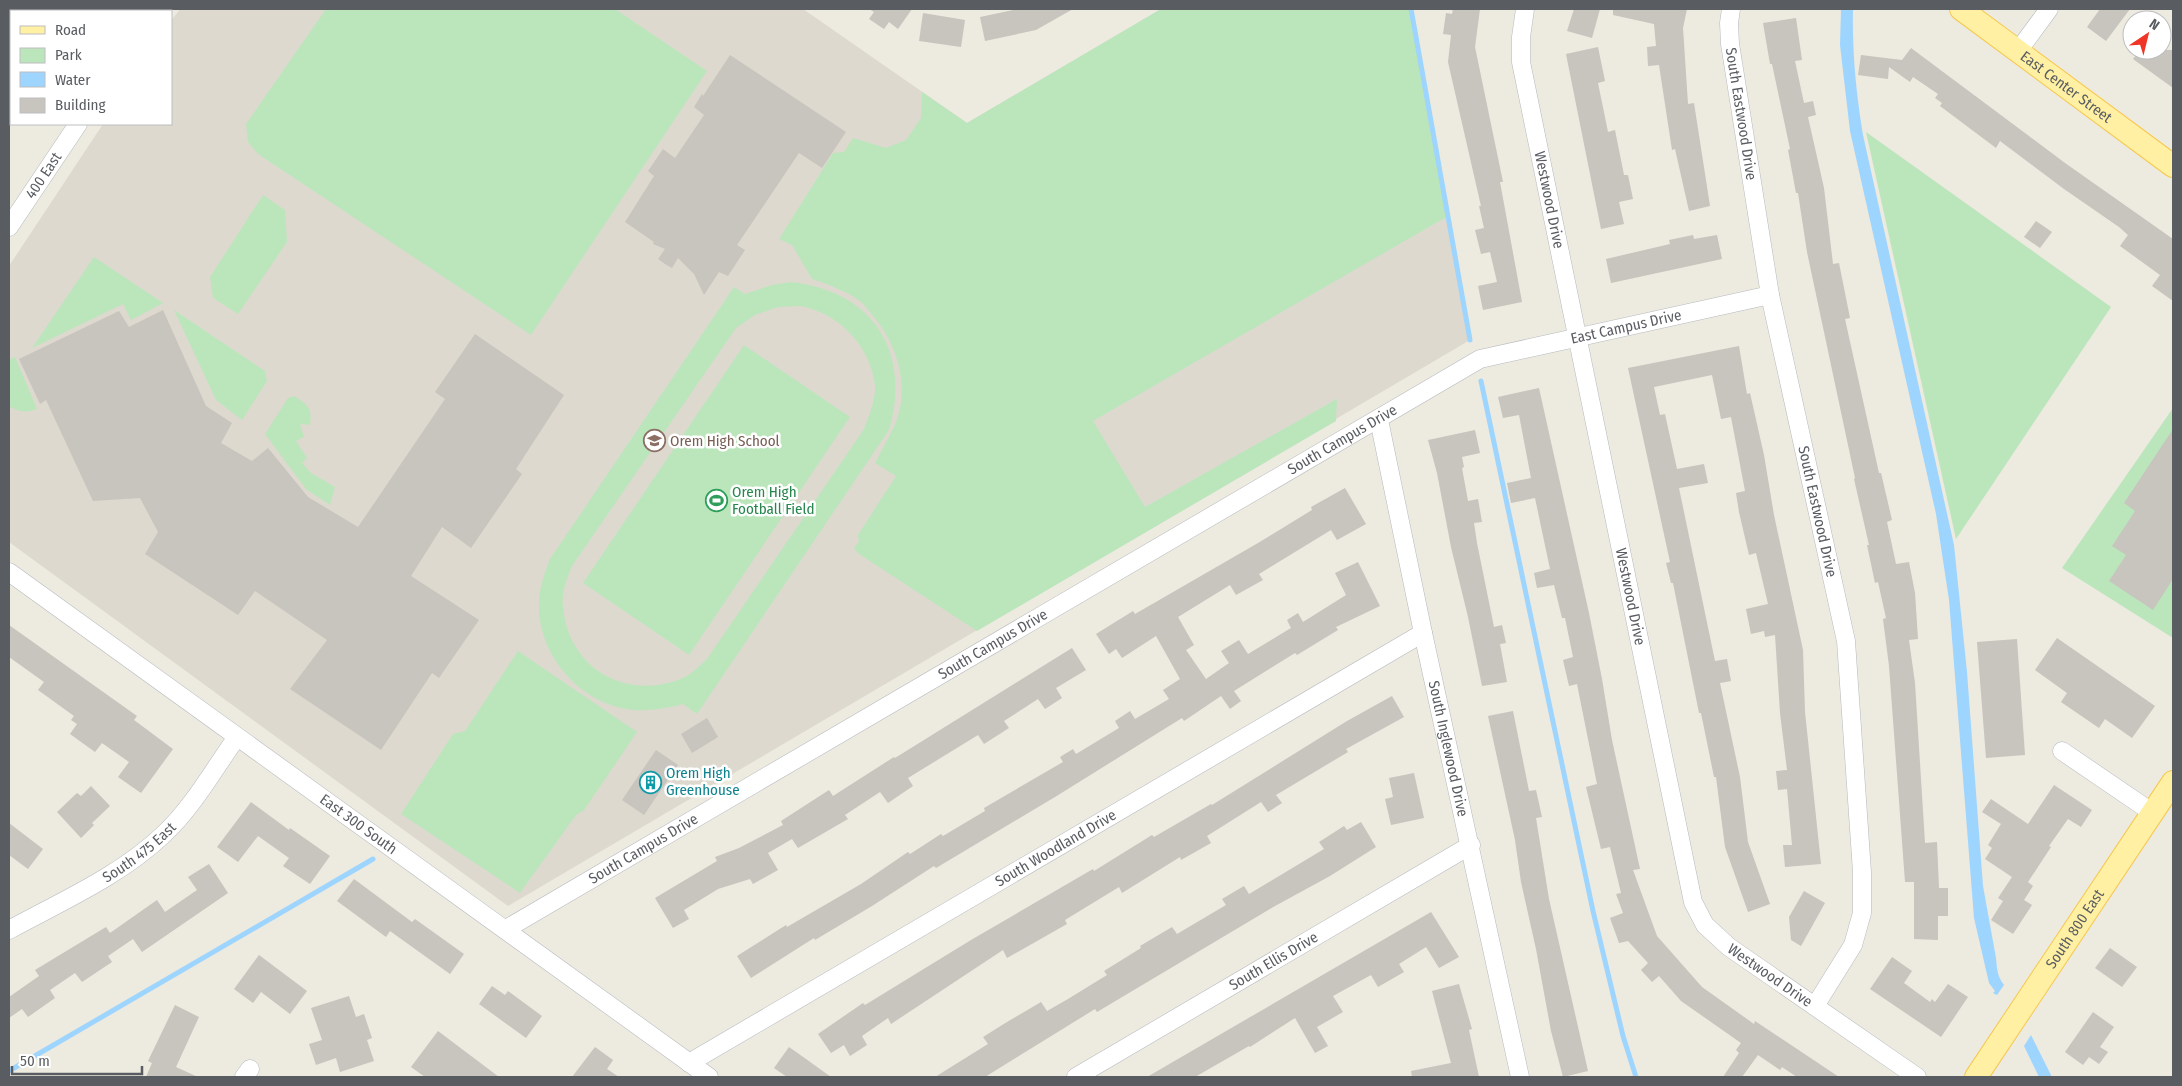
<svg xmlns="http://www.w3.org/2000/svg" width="2182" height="1086" font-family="'Fira Sans Condensed',sans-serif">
  <rect width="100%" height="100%" fill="#edeae0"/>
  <!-- education -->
  <path fill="#ddd9cf" d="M 180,9 L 803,9 L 967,123 L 1161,9 L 1411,9 L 1470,340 L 508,906 L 9,542 L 9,266 L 103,124 L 171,124 L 171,21 Z"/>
  <!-- green -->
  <g fill="#bbe6bb" fill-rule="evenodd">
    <path d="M 326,9 L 615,9 L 707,71 L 531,335 L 258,154 L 248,142 L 246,124 Z"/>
    <path d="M 1161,9 L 1411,9 L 1448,216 L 1093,421 L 1145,507 L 1337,399 L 1336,421 L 977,631 L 859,554 L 854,548 L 859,541 L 858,535 L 896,476 L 875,463 C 882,449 890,436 896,422 C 910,385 897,344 873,316 C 869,311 865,305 860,301 C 846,291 828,284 812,279 L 792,245 L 779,239 L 833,153 L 844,152 L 853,138 L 886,148 L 906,140 L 921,118 L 922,92 L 967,123 Z"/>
    <path d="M 1866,132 L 2111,307 L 1956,539 Z"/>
    <path d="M 263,195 L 285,210 L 287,242 L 238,314 L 213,298 L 210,277 Z"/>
    <path d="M 94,257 L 163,303 L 131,320 L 123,304 L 32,348 Z"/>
    <path d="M 791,282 C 873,291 912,352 889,430 L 697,714 L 683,704 C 667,708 650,711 634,710 C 579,705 536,653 539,600 C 540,585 545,572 550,559 L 734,287 L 745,294 L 772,285 ZM 778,307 C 787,307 797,305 805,307 C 842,316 870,347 875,385 C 876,399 869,416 864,429 L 707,659 C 700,665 692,674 683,678 C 626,702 568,668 563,607 C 561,593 567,578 572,566 L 736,328 L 755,315 Z"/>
    <path d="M 174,310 L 265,371 L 267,381 L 242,420 L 216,400 Z"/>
    <path d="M 744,345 L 850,417 L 689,655 L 583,583 Z"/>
    <path d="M 15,357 L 37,409 C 26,413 18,412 9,406 L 9,360 Z"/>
    <path d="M 294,396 C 307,404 313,408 310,425 L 300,424 L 304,437 L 296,441 L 307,458 L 302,463 L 311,473 L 335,487 L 330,505 L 306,489 L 265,434 L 288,398 Z"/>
    <path d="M 2173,408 L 2173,638 L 2062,568 Z"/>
    <path d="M 518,651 L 637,732 L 584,810 L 576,815 L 520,893 L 401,814 L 453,734 L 465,731 Z"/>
  </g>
  <!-- water -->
  <g fill="#9ed5ff">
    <path d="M 1841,9 L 1853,9 C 1852,51 1856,93 1863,135 L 1954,545 L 1967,672 L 1983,886 L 1996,958 C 1997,969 1997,976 2004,985 L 1997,995 L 1993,993 L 1995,991 L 1989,983 L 1974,918 L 1949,600 L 1936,514 L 1850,131 L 1840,45 Z"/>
    <path d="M 2031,1035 L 2052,1077 L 2039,1077 L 2024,1046 Z"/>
  </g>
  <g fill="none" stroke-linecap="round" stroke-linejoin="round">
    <!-- stream -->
    <g stroke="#9ed5ff" stroke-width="5">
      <path d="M 1411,9 L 1470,340"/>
      <path d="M 1481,381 L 1593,911 L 1623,1036 L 1636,1077"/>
      <path d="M 9,1071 L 373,859"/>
    </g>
  </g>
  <!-- building -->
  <g fill="#c8c4be">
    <path d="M 869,9 L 912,9 L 898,29 L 889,22 L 884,29 L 869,19 L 874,12 Z"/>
    <path d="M 1018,9 L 1073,9 L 1036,30 L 985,41 L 980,17 Z"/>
    <path d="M 1453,9 L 1480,9 L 1475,47 L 1503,182 L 1500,182 L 1522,302 L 1483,310 L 1478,286 L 1497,282 L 1490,252 L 1481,254 L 1475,230 L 1484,228 L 1479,206 L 1481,206 L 1448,62 L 1451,35 L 1443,34 L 1446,13 L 1452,14 Z"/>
    <path d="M 1574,9 L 1600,9 L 1592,38 L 1567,31 Z"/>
    <path d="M 1613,9 L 1687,9 L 1683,28 L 1688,104 L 1694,103 L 1710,206 L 1689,211 L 1675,149 L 1672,150 L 1659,65 L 1648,66 L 1647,47 L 1656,46 L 1654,24 L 1613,15 Z"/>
    <path d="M 2100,9 L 2130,9 L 2106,41 L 2087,27 Z"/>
    <path d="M 923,13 L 965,20 L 961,47 L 919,41 Z"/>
    <path d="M 1796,18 L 1802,60 L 1795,61 L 1804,103 L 1813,101 L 1816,115 L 1808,117 L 1824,188 L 1833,264 L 1839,263 L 1850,318 L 1845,319 L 1879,473 L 1881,473 L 1892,520 L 1887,522 L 1896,564 L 1909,562 L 1915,593 L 1918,639 L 1909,640 L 1915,683 L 1925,843 L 1937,842 L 1939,888 L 1948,888 L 1948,916 L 1938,916 L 1938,940 L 1914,939 L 1914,882 L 1905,882 L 1889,666 L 1883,619 L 1886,618 L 1878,582 L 1875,583 L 1867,545 L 1869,545 L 1854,479 L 1855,478 L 1807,252 L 1798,193 L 1796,193 L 1788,150 L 1790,149 L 1772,64 L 1770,64 L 1763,23 Z"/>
    <path d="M 1598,47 L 1605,81 L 1598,83 L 1608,132 L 1615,130 L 1624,175 L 1628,175 L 1633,199 L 1619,202 L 1624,224 L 1601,229 L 1566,54 Z"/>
    <path d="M 1911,48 L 2065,163 L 2173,239 L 2173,301 L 2152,286 L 2160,275 L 2120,246 L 2128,235 L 2119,227 L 2064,189 L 2000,141 L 1996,148 L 1940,106 L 1942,103 L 1935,98 L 1938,94 L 1913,77 L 1910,82 L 1889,67 L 1888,79 L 1858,75 L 1861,55 L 1902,60 Z"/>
    <path d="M 2140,50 L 2173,50 L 2173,88 L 2133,59 Z"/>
    <path d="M 730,55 L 846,132 L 822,168 L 799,153 L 737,245 L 745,250 L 728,276 L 719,272 L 704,295 L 694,274 L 678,258 L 672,268 L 665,264 L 658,259 L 665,249 L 653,244 L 654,242 L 625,222 L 654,176 L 648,171 L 663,149 L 675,158 L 704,115 L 694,107 L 702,94 L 703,96 Z"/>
    <path d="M 2036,221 L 2052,232 L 2040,248 L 2024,237 Z"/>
    <path d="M 1693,235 L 1694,239 L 1717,235 L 1722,259 L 1611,283 L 1606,259 L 1670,244 L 1669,240 Z"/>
    <path d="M 163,310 L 206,406 L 232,423 L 221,443 L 252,461 L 268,448 L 308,497 L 358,527 L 445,399 L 435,392 L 475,334 L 564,395 L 516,469 L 522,474 L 471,548 L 442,527 L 411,576 L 479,620 L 439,678 L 432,673 L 381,750 L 290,689 L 327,640 L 255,591 L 238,615 L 145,554 L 158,532 L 140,498 L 93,501 L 46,400 L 40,404 L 19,359 L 119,311 L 129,327 Z"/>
    <path d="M 1739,346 L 1747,394 L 1750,393 L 1764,455 L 1774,515 L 1803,650 L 1805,712 L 1821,864 L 1785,867 L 1783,845 L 1792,845 L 1787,789 L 1778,790 L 1776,771 L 1787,770 L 1780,713 L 1775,635 L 1765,637 L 1764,631 L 1751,634 L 1746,609 L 1768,604 L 1756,553 L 1749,555 L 1739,512 L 1736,493 L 1745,491 L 1731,417 L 1721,419 L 1712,375 L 1654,387 L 1660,415 L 1665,414 L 1677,469 L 1704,464 L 1708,483 L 1679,488 L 1715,661 L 1727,659 L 1731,681 L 1720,683 L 1740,777 L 1748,842 L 1770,904 L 1748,912 L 1725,847 L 1716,777 L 1714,777 L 1701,713 L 1699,713 L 1673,583 L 1671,583 L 1666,563 L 1670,562 L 1628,368 Z"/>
    <path d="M 1539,388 L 1589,613 L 1602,679 L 1612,740 L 1640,869 L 1633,870 L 1657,936 L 1702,987 L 1754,1024 L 1755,1021 L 1839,1077 L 1797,1077 L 1782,1067 L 1780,1070 L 1758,1055 L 1742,1077 L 1723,1077 L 1739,1053 L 1736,1050 L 1741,1043 L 1681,1001 L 1659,976 L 1652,982 L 1641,970 L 1648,963 L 1628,941 L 1619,943 L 1610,918 L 1623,913 L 1616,894 L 1621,893 L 1610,847 L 1601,849 L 1586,787 L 1597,784 L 1577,684 L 1569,686 L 1563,660 L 1573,657 L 1565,618 L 1562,618 L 1554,585 L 1537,588 L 1534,573 L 1550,569 L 1535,498 L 1511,503 L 1507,483 L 1531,478 L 1519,415 L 1503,418 L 1498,397 Z"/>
    <path d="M 2173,429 L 2173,579 L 2153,610 L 2109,581 L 2126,555 L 2112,546 L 2135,511 L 2124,503 Z"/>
    <path d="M 1475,430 L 1480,453 L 1462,457 L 1464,467 L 1462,468 L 1468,501 L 1478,499 L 1482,522 L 1474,523 L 1477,543 L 1494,627 L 1502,625 L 1506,643 L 1500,644 L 1507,682 L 1482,686 L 1468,617 L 1451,547 L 1437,473 L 1428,440 Z"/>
    <path d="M 1345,488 L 1366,524 L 1337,540 L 1331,530 L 1259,574 L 1263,580 L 1236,595 L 1230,585 L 1178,617 L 1194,645 L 1186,650 L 1206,679 L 1229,663 L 1221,651 L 1239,640 L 1248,654 L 1291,628 L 1287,620 L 1298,613 L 1303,622 L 1346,595 L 1335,573 L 1358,562 L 1380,606 L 1336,627 L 1338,630 L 1297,655 L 1295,653 L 1234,691 L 1241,701 L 1230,709 L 1221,696 L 1184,721 L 1182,718 L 1055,797 L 936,868 L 934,866 L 872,906 L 815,940 L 814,938 L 751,978 L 737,956 L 786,925 L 787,927 L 861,884 L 908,852 L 910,854 L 941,834 L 943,836 L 985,811 L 984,808 L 1063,762 L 1060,757 L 1073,749 L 1076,754 L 1119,728 L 1115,721 L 1130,711 L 1135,719 L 1169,699 L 1163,690 L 1180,679 L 1156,636 L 1122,658 L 1116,649 L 1109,654 L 1096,634 L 1133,611 L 1135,614 L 1258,543 L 1312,510 L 1311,507 Z"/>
    <path d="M 9,625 L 137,716 L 134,720 L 173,749 L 141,793 L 118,777 L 129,762 L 102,743 L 95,752 L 70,734 L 77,724 L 71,720 L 74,716 L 38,690 L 44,682 L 9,657 Z"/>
    <path d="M 2057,638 L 2155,706 L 2132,738 L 2105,719 L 2099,728 L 2061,702 L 2067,693 L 2035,670 Z"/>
    <path d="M 2017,639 L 2025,755 L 1986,758 L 1977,642 Z"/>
    <path d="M 1072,648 L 1086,670 L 1056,688 L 1062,698 L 1045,709 L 1038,699 L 1004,721 L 1009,728 L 984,744 L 978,735 L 908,778 L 913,786 L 888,803 L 880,792 L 845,815 L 848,819 L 798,848 L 792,839 L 768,853 L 778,870 L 753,884 L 750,879 L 718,889 L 684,910 L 689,919 L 673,928 L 655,898 L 717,861 L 715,857 L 739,848 L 783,825 L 781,821 L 829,790 L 833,796 L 894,757 L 895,758 Z"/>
    <path d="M 1392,696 L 1404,717 L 1346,749 L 1348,752 L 1276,795 L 1282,803 L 1268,812 L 1261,802 L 1207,836 L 1211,843 L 1181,860 L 1180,857 L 1122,893 L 1119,887 L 1065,920 L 1067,924 L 1007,958 L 1003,950 L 891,1024 L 888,1018 L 862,1036 L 867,1045 L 850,1056 L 844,1045 L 831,1053 L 818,1034 L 863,1003 L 865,1005 L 971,940 L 1093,869 L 1094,871 L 1152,835 L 1154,837 L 1211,804 L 1212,805 L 1347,721 Z"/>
    <path d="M 1513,711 L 1529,791 L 1536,790 L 1542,817 L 1536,818 L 1549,899 L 1588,1071 L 1563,1077 L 1551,1031 L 1536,949 L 1521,882 L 1515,840 L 1488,716 Z"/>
    <path d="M 707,718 L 718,737 L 692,753 L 681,734 Z"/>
    <path d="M 656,750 L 678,765 L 644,815 L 622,800 Z"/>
    <path d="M 1414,773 L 1424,818 L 1391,825 L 1385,799 L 1393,797 L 1389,778 Z"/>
    <path d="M 2054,785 L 2092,810 L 2081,827 L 2068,819 L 2049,846 L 2051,847 L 2028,882 L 2033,886 L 2024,900 L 2032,905 L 2013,934 L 1991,920 L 2003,901 L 1998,898 L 2012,877 L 1985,859 L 1992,848 L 1988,845 L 2001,824 L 1982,812 L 1991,799 L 2028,824 Z"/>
    <path d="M 91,786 L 110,806 L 92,823 L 94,825 L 81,838 L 57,812 L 77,793 L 81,796 Z"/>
    <path d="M 251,802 L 289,830 L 290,828 L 330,856 L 310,884 L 283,866 L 289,858 L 258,836 L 238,862 L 217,847 Z"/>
    <path d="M 1361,822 L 1376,847 L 1330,876 L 1275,906 L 1097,1012 L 1095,1009 L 985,1077 L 935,1077 L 988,1044 L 983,1037 L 1007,1022 L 1041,1002 L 1047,1011 L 1068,999 L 1107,975 L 1104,971 L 1141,948 L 1140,946 L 1172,927 L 1177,934 L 1226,905 L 1222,899 L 1244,886 L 1249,894 L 1324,849 L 1319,842 L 1344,826 L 1347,830 Z"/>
    <path d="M 9,823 L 43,849 L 28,869 L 9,855 Z"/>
    <path d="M 209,864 L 228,893 L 142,952 L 133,939 L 108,956 L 112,962 L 82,982 L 75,973 L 50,990 L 55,998 L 28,1017 L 22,1009 L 9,1018 L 9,997 L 39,976 L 35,970 L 106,927 L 110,933 L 157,900 L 165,912 L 197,890 L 188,877 Z"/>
    <path d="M 354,879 L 412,922 L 415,919 L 464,954 L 450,974 L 390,931 L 386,937 L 337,901 Z"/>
    <path d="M 1804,891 L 1825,903 L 1801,946 L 1791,940 L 1789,917 Z"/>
    <path d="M 1431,912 L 1459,957 L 1439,968 L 1426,947 L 1399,964 L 1404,972 L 1378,987 L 1371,975 L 1333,996 L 1343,1012 L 1317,1027 L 1328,1046 L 1315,1053 L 1295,1018 L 1250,1047 L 1249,1046 L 1195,1077 L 1147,1077 Z"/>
    <path d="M 2110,948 L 2137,967 L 2122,987 L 2095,968 Z"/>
    <path d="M 259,955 L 307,991 L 290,1014 L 261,992 L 253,1003 L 234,989 Z"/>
    <path d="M 1892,957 L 1912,971 L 1904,983 L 1930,1002 L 1932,999 L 1935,1002 L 1948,984 L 1968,997 L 1941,1037 L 1870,989 Z"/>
    <path d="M 1459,984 L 1472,1029 L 1469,1030 L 1479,1077 L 1412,1077 L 1411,1071 L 1451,1063 L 1432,991 Z"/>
    <path d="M 492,986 L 505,995 L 508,991 L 542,1016 L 526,1038 L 479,1004 Z"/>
    <path d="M 349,996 L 356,1017 L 364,1014 L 372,1038 L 367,1040 L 374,1061 L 340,1072 L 336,1058 L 316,1065 L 309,1044 L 322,1040 L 311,1008 Z"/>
    <path d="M 175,1005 L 199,1017 L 176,1067 L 198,1077 L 146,1077 L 152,1063 L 148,1061 Z"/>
    <path d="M 2093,1012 L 2114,1027 L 2100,1047 L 2108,1052 L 2099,1064 L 2089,1057 L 2083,1065 L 2065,1052 Z"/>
    <path d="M 438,1031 L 499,1077 L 425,1077 L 411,1067 Z"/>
    <path d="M 595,1047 L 613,1060 L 607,1069 L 619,1077 L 572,1077 Z"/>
    <path d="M 789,1047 L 806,1059 L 831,1077 L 787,1077 L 774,1068 Z"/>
  </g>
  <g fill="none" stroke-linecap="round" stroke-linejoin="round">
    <defs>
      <g id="minor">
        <path d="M 125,9 L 128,11"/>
        <path id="s1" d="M 1525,9 L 1521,37 L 1521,62 L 1693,902 L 1705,925 L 1729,947 L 1917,1077"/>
        <path id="s2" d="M 1731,9 L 1729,23 L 1730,44 L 1770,295 L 1846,641 L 1862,872 L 1862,913 L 1853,945 L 1815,1006"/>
        <path d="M 153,11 L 155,9"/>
        <path d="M 2018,51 L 2049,9"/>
        <path id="s3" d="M 9,227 L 78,124"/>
        <path id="s4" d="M 1379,420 L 1423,633 L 1520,1077"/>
        <path id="s5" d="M 9,572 L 709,1077"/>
        <path d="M 2062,751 L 2153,813"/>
        <path id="s6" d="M 506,929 L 1480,359 L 1770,295"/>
        <path id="s7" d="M 9,930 C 62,901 120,876 164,834 C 193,807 214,769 237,737"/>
        <path id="s8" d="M 689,1063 L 1423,633"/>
        <path d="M 244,1077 L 250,1069"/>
        <path id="s9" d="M 1076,1077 L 1471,845"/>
      </g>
      <g id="major">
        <path id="s10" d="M 1961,9 L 2173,166"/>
        <path id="s11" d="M 1976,1077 L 2173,782"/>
      </g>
    </defs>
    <!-- minor casing -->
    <use href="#minor" stroke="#b6b9be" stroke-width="19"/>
    <!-- major casing -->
    <use href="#major" stroke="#f6c850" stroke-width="24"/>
    <!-- minor -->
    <use href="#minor" stroke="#fff" stroke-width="18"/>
    <!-- major -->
    <use href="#major" stroke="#fff0a3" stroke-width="22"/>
  </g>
  <!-- icons -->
  <defs>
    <symbol id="school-ring" viewBox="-11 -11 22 22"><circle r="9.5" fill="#fff" stroke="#8d6e63" stroke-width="1.5"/><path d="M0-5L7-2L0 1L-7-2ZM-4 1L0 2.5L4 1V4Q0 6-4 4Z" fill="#8d6e63"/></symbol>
    <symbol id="stadium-ring" viewBox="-11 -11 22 22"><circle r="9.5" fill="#fff" stroke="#2e9e5b" stroke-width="1.5"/><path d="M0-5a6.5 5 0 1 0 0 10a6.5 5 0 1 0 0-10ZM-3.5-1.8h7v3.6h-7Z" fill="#2e9e5b"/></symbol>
    <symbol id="building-ring" viewBox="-11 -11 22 22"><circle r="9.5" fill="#fff" stroke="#0f9aa8" stroke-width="1.5"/><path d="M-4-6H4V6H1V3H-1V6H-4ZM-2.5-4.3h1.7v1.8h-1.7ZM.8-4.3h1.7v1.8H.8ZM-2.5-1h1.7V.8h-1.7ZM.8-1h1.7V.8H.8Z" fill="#0f9aa8"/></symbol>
  </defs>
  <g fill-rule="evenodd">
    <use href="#school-ring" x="642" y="428" width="25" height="25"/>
    <use href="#stadium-ring" x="704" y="488" width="25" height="25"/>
    <use href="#building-ring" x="638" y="770" width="25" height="25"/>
  </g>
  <g text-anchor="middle" stroke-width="5" stroke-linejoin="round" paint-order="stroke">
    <!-- street labels -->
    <g font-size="15" fill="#595d62" stroke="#fff">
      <text dy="5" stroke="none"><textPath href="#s10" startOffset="131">East Center Street</textPath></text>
      <text dy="5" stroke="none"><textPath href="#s2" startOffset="106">South Eastwood Drive</textPath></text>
      <text dy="5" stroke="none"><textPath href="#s3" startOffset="62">400 East</textPath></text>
      <text dy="5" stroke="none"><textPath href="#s1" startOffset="194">Westwood Drive</textPath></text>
      <text dy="5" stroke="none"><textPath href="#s6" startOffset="1278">East Campus Drive</textPath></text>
      <text dy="5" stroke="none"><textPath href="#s6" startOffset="969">South Campus Drive</textPath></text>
      <text dy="5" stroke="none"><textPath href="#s2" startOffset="511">South Eastwood Drive</textPath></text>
      <text dy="5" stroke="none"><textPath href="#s1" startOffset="599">Westwood Drive</textPath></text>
      <text dy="5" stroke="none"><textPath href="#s6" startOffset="564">South Campus Drive</textPath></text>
      <text dy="5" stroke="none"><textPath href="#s4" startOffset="336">South Inglewood Drive</textPath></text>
      <text dy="5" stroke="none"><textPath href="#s5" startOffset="431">East 300 South</textPath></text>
      <text dy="5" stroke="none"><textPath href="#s8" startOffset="425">South Woodland Drive</textPath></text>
      <text dy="5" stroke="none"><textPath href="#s6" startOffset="159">South Campus Drive</textPath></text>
      <text dy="5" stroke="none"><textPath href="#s7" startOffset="152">South 475 East</textPath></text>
      <text dy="5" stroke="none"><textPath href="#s11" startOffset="178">South 800 East</textPath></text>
      <text dy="5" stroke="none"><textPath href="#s9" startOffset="229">South Ellis Drive</textPath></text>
      <text dy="5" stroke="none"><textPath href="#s1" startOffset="1019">Westwood Drive</textPath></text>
    </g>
    <!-- education labels -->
    <g font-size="15" fill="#785e54" stroke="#fff" text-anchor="start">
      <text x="670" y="446">Orem High School</text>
    </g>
    <!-- leisure labels -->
    <g font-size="15" fill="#27864d" stroke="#fff" text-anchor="start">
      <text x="732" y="497">Orem High<tspan x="732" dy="17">Football Field</tspan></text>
    </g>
    <!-- culture labels -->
    <g font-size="15" fill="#0d838f" stroke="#fff" text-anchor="start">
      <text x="666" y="778">Orem High<tspan x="666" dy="17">Greenhouse</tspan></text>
    </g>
  </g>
  <!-- border -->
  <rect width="2182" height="1086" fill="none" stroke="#595d62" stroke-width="20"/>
  <!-- legend -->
  <rect x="10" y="10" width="162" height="115" fill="#ffffff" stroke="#bdbec0"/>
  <rect x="20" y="26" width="25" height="8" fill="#fff0a3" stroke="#bdbec0"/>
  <text x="55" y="35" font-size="15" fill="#595d62">Road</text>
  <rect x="20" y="48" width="25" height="15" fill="#bbe6bb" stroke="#bdbec0"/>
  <text x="55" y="60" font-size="15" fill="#595d62">Park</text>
  <rect x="20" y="72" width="25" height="15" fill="#9ed5ff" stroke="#bdbec0"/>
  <text x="55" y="85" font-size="15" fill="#595d62">Water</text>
  <rect x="20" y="98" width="25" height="15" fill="#c8c4be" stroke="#bdbec0"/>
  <text x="55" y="110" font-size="15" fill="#595d62">Building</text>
  <!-- north arrow -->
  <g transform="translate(2147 35) rotate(35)"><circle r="24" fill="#ffffff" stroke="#bdbec0"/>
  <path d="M0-4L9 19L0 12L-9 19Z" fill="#ef3525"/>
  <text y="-8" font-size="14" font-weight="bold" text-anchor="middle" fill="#595d62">N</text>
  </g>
  <!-- scale -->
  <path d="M12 1066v8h130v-8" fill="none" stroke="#595d62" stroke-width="2.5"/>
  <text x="20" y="1066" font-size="15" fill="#595d62" stroke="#ffffff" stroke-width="4" paint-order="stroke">50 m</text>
</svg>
